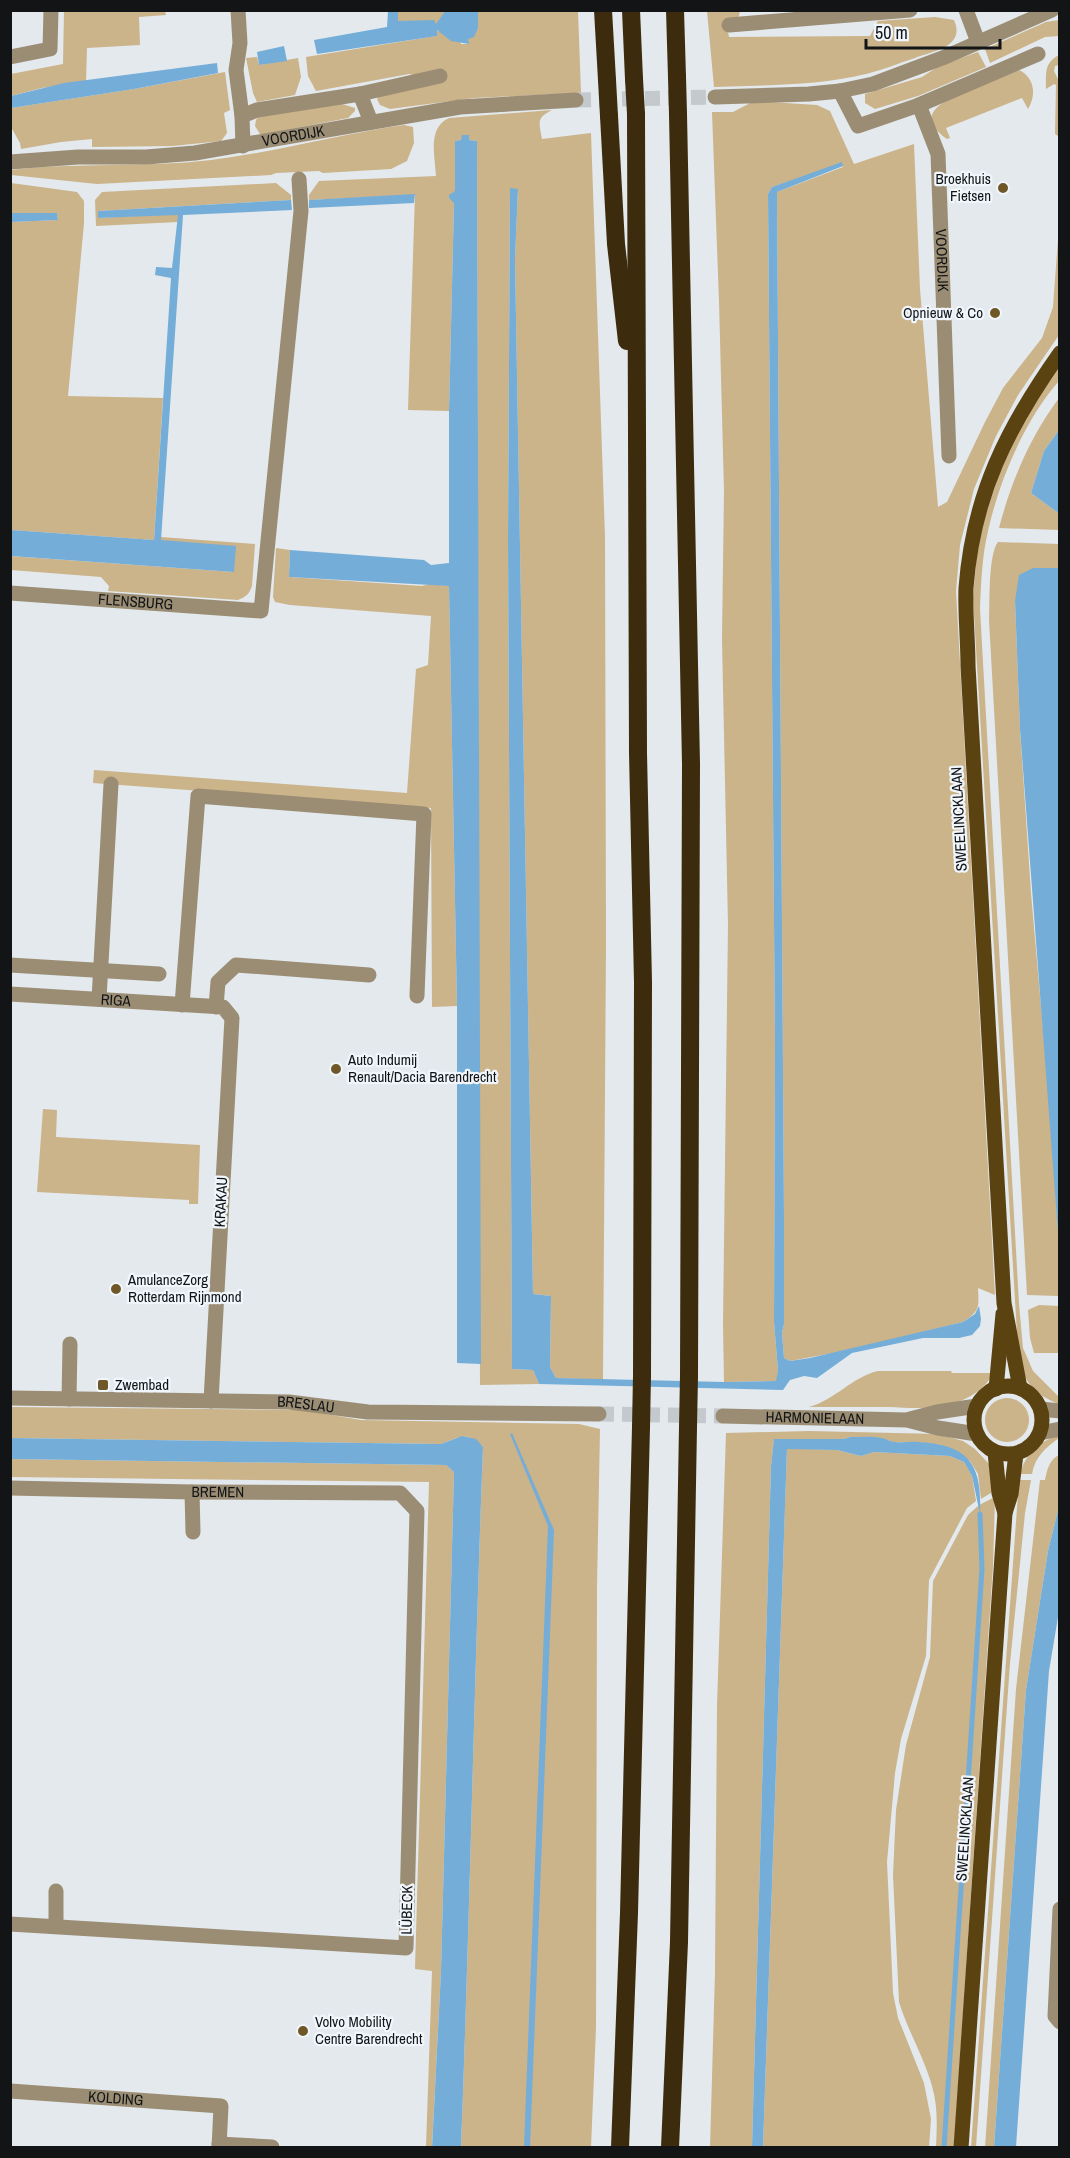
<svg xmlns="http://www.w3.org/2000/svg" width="1070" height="2158" font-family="'Archivo Narrow',sans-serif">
  <rect width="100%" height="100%" fill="#e3e9ed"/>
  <!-- green -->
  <g fill="#cbb38a">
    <path d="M 64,11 L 165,11 L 166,15 L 139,17 L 140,45 L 87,48 L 86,81 L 42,88 L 11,96 L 11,74 L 63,64 Z"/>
    <path d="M 398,11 L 445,11 L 436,25 L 398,21 Z"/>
    <path d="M 478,11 L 578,11 L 581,93 L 474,98 L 390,109 L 380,105 L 377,99 L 381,94 L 418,76 L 409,74 L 316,91 L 308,76 L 306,57 L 436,36 L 436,30 L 460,41 L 461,44 L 468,44 L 468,39 L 478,28 Z"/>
    <path d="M 707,11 L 740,11 L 737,25 L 727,27 L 729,37 L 870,36 L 878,21 L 935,17 L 954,20 C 966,47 933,51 915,58 C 899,63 883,70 866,74 C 817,86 764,85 714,87 Z"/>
    <path d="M 1059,20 L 1059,36 L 1045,37 L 990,63 L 985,49 L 1046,22 Z"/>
    <path d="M 978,52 L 986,67 L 918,96 L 875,109 L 865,103 L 865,94 L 922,77 L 939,66 Z"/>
    <path d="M 1059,55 L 1059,65 L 1055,66 L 1054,71 L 1060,83 L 1058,136 L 1055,134 L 1056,85 L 1054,84 L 1046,89 C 1046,73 1044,63 1059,55 Z"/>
    <path d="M 257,57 L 259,65 L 298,58 L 301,77 L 295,95 L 257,102 L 253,93 L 246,58 Z"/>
    <path d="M 1019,70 C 1034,77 1037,94 1028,109 L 1022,98 L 946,128 L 950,138 L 947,139 C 909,112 950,98 975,88 C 990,82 1004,76 1019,70 Z"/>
    <path d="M 225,72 L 230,110 L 224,113 L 227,133 L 221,141 L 173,146 L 92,147 L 92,139 L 61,142 L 21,149 L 20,143 L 11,127 L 11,108 L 134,89 Z"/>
    <path d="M 754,101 L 817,105 L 830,111 L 854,164 L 914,144 L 920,289 L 938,507 L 947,502 L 985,422 L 1003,388 L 1042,338 L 1053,307 L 1059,226 L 1059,335 L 1018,395 L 996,436 L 974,489 L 960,545 L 956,591 L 995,1295 L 978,1288 C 979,1307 980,1311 963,1322 L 849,1350 L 790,1361 L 784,1358 L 782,1333 L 784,1324 L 784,1217 L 777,192 L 843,167 L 842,163 L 772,187 L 768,194 L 775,1043 L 774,1322 L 778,1371 L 777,1381 L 724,1382 L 723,1324 L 728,925 L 722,639 L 724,491 L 719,301 L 712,112 L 733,112 Z"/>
    <path d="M 336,102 L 355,108 L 355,111 L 348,118 L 265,134 L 260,134 L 255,126 L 256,120 L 259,116 Z"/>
    <path d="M 552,110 C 536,118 539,122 542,139 L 591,133 L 605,537 L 606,944 L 603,1380 L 556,1378 L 550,1367 L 551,1296 L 533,1294 L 515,259 L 518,189 L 510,189 L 508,539 L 512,1369 L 533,1370 L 539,1384 L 480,1385 L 477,141 L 469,140 L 469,135 L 463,135 L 461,140 L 455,141 L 455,192 L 449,198 L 454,202 L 449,411 L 408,410 L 415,195 L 309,200 L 309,195 L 319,181 L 436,176 C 435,156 427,128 449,118 Z"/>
    <path d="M 404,125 L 413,127 L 414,143 L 407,161 L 391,169 L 323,173 L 319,171 L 276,173 L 271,175 L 97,184 L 11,175 L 11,170 C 77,162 144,168 211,160 C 276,152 340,134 404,125 Z"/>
    <path d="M 11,183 L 77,192 L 84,201 L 84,223 L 68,396 L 163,398 L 154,540 L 11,530 L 10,222 L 58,220 L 57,213 L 11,213 Z"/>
    <path d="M 276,183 L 291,195 L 291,200 L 98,211 L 98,218 L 178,214 L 178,222 L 96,226 L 95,200 L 102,192 Z"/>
    <path d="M 1059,366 L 1059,381 C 1025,419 999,481 988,531 C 982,556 981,583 980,609 L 1019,1304 L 1023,1348 L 1033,1371 L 1059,1397 L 1059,1404 C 1031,1393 1023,1381 1018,1350 L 973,598 L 977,553 L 984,518 L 1012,439 Z"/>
    <path d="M 1059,398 L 1059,430 L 1044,451 L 1031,493 L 1057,512 L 1059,512 L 1059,530 L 999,528 C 1011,482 1030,437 1059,398 Z"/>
    <path d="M 161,537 L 255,544 L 252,586 C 249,594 246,597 238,600 L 108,591 L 109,586 L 101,577 L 11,570 L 10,556 L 234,572 L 161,541 Z"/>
    <path d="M 998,542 L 1059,544 L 1059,568 L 1033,568 L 1015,601 L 1020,729 L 1031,893 L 1049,1098 L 1059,1246 L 1059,1296 L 1027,1295 L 989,620 C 990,602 988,555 998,542 Z"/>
    <path d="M 276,548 L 290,550 L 289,577 L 422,586 L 430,584 L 449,586 L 457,1006 L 432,1007 L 431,808 L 93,783 L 94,770 L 407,793 L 416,669 L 428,665 L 431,616 L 290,605 L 275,602 L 273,597 Z"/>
    <path d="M 43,1109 L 57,1110 L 56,1137 L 200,1145 L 198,1204 L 189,1204 L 189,1200 L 37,1192 Z"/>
    <path d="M 1039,1305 L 1059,1306 L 1059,1353 L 1034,1353 L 1030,1338 L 1028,1310 Z"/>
    <path d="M 878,1371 L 951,1371 L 952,1373 L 993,1373 C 986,1388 969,1399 954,1403 C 933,1410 910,1408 889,1407 C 862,1407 836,1407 809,1407 C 835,1400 852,1377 878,1371 Z"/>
    <circle cx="1007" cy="1420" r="22"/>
    <path d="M 11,1407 L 302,1410 L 361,1420 L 579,1424 L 600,1429 L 597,1587 L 596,2028 L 591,2147 L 461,2147 C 470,1914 474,1681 483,1447 C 464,1431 463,1436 441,1444 L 11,1438 Z"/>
    <path d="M 810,1431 L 938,1434 L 963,1441 L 975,1449 L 989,1464 L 994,1491 L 981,1499 L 978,1474 L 970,1461 L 941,1445 L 917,1442 L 893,1442 L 881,1438 L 850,1437 L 844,1439 L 774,1440 L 771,1466 L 752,2147 L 710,2148 L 715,1972 L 717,1706 L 726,1433 Z"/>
    <path d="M 1059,1434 L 1059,1438 C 1045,1448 1035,1457 1032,1474 L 1020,1474 C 1027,1451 1038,1444 1059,1434 Z"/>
    <path d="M 787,1448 L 837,1450 L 861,1456 L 874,1452 L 950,1456 L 964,1462 L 972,1476 L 976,1501 L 967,1508 L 929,1580 L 926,1656 L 901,1739 L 895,1773 L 887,1862 L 893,1993 L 898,2018 L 924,2083 L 931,2119 L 929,2147 L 763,2148 Z"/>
    <path d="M 1059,1455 L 1059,1506 L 1048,1551 L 1026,1690 L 994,2147 L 985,2148 L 1016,1689 L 1040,1480 L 1045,1480 C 1047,1470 1049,1460 1059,1455 Z"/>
    <path d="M 11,1459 L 446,1465 L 454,1472 L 441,1971 L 432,2147 L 426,2147 L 432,1971 L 415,1969 L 429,1482 L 11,1477 Z"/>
    <path d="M 1019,1480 L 1031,1480 L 1025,1513 L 1010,1663 L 976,2147 L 971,2148 Z"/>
    <path d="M 995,1497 L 993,1566 L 954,2148 L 936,2147 C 937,2127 938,2106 932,2086 C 924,2057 908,2031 899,2002 L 893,1875 L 896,1810 L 906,1745 L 930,1657 L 933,1581 L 968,1515 L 979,1505 Z"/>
  </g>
  <!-- water -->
  <g fill="#74add7">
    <path d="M 388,11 L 398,11 L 398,21 L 434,20 L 436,24 L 445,11 L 478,11 L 478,28 L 474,37 L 468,39 L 469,44 L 451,41 L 437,30 L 437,36 L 317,54 L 314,40 L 387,27 Z"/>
    <path d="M 284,46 L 287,61 L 259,65 L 257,52 Z"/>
    <path d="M 217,63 L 218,73 L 134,89 L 11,108 L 11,96 L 64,83 Z"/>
    <path d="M 462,135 L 469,135 L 469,140 L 477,141 L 481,1364 L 457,1363 L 457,1006 L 449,586 L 289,577 L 290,550 L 424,560 L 431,565 L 449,563 L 449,411 L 454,203 L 449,198 L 449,195 L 455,191 L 455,141 L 461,140 Z"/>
    <path d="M 842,162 L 843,166 L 777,192 L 784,1217 L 784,1324 L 782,1333 L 784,1358 L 790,1361 L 810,1358 L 963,1322 L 975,1314 L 979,1306 L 981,1319 L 980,1326 L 972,1335 L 959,1338 L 923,1338 L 852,1353 L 817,1378 L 804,1376 L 790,1380 L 783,1390 L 539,1384 L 533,1370 L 512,1369 L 508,539 L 510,188 L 518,189 L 515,259 L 533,1294 L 551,1296 L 550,1367 L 556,1378 L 724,1382 L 776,1381 L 778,1371 L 774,1322 L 775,1043 L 768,194 L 772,187 Z"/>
    <path d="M 415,194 L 414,203 L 309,208 L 309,200 Z"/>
    <path d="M 291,200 L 292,210 L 183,215 L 161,540 L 236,546 L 234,572 L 11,556 L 11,530 L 154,540 L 171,278 L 155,275 L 156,267 L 172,268 L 178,215 L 98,218 L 98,211 Z"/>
    <path d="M 10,213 L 57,213 L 58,220 L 11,222 Z"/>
    <path d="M 1059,430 L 1060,512 L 1057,512 L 1031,493 L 1044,451 Z"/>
    <path d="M 1033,568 L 1060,568 L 1059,1246 L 1020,729 L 1015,601 L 1019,575 Z"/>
    <path d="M 512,1433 L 554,1530 L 530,2148 L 524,2147 L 548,1526 L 510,1434 Z"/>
    <path d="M 462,1436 L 476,1439 L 483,1447 C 474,1681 470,1914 461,2147 L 432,2148 L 441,1971 L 454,1472 L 446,1465 L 11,1459 L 10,1438 L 441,1444 Z"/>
    <path d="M 850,1437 C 860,1437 872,1436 882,1438 C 887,1439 891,1442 895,1442 C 903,1443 911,1441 919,1442 C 970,1445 982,1465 980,1514 L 972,1476 L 964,1462 L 950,1456 L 874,1452 L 861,1456 L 837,1450 L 787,1449 L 763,2147 L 752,2147 L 771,1466 L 774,1439 L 844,1439 Z"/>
    <path d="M 1059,1506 L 1059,1611 L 1049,1671 L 1016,2147 L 994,2147 L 1026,1690 L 1048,1551 Z"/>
  </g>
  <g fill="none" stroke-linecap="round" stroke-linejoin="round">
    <!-- stream -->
    <path stroke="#74add7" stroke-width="5" d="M 944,2148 L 982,1569 L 980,1514"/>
    <!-- minor-tunnel -->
    <g stroke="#c4c9cd" stroke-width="15" stroke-dasharray="15 8" stroke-linecap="butt">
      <path d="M 576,100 L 715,97"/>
      <path d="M 599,1414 L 723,1416"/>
    </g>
    <!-- minor -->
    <g stroke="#9b8d74" stroke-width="15">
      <path d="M 238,10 L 240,43 L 236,70 L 242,116"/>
      <path d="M 966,10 L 978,42"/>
      <path d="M 729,25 L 910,10"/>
      <path d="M 10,57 L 50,49 L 51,10"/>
      <path d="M 840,91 L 858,126 L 919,105 L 1038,54"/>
      <path d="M 360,94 L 440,76"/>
      <path d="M 715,97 L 809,94 L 840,91 L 873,84 L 945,57 L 1052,10"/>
      <path id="s1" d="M 919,105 L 938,154 L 949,456"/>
      <path d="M 243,146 L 242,116 L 257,110 L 360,94 L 371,122"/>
      <path id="s2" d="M 10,162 L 78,157 L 146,157 L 195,153 L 460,107 L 576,100"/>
      <path id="s3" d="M 10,593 L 261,611 L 301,211 L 299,179"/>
      <path d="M 10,965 L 159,974"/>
      <path id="s4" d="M 10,994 L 223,1007 L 232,1018 L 211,1401"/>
      <path d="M 99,999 L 111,784"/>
      <path d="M 182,1005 L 198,796 L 424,814 L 417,996"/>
      <path d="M 216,1007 L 218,982 L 236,965 L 369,975"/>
      <path id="s5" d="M 10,1398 L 289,1402 L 368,1412 L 599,1414"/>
      <path d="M 69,1399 L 70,1344"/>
      <path d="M 1041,1409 L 1060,1411"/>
      <path id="s6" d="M 723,1416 L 907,1420 L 938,1428 L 977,1434"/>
      <path d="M 910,1419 L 937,1412 L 977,1406"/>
      <path d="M 1040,1433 L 1060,1429"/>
      <path id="s7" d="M 10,1488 L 192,1492 L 400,1493 L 417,1511 L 406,1948 L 10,1924"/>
      <path d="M 192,1492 L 193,1532"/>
      <path d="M 56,1891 L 56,1926"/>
      <path d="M 1060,1909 L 1055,2016 L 1060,2022"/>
      <path id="s8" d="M 10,2091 L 221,2106 L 219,2148"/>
      <path d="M 219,2144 L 272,2147"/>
    </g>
    <!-- major -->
    <g stroke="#5b4211" stroke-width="15">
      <circle cx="1008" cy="1420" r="34"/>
      <path d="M 1020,1388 L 1004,1303 L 968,666 C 968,640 965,613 966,588 C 973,495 1007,428 1060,353"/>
      <path d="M 996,1389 L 1003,1314"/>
      <path d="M 995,1452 L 999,1493 L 1005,1513"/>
      <path d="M 961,2148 L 1005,1513 L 1011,1494 L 1016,1454"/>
    </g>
    <!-- highway -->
    <g stroke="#3c2c0d" stroke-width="18">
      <path d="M 603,10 L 607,80"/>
      <path d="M 631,10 L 634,79"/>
      <path d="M 675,10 L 677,77"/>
      <path d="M 636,114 L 638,753 L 643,982 L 642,1376"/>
      <path d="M 678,114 L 691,764 L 689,1376"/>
      <path d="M 609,116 L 616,244 L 627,341"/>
      <path d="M 620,2148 L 629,1913 L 641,1427"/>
      <path d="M 670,2148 L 679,1942 L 688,1427"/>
    </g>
    <!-- highway-bridge -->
    <g stroke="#3c2c0d" stroke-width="18">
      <path d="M 677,77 L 678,114"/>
      <path d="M 634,79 L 636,114"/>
      <path d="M 607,80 L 609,116"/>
      <path d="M 641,1427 L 642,1376"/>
      <path d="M 688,1427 L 689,1376"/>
    </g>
  </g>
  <!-- markers -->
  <g fill="#705728" stroke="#f0f6fb" stroke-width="2">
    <circle cx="1003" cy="188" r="6"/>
    <circle cx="995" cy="313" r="6"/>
    <circle cx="336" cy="1069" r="6"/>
    <circle cx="116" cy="1289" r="6"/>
    <rect x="97" y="1379" width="12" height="12" rx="3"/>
    <circle cx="303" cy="2031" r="6"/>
  </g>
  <g text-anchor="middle" stroke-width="4.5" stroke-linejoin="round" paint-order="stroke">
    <!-- street labels -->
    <g font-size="15" fill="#121416" stroke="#f0f6fb">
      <text dy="5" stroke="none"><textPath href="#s2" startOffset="285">VOORDIJK</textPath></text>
      <text dy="5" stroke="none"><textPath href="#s1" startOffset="159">VOORDIJK</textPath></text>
      <text dy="5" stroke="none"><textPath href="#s3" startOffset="126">FLENSBURG</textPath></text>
      <text transform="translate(959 819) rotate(-93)" y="5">SWEELINCKLAAN</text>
      <text dy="5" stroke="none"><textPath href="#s4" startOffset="106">RIGA</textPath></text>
      <text transform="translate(221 1202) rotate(-87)" y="5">KRAKAU</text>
      <text dy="5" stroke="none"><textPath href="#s5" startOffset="296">BRESLAU</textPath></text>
      <text dy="5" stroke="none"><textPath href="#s6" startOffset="92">HARMONIELAAN</textPath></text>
      <text dy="5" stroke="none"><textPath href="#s7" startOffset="208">BREMEN</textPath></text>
      <text transform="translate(965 1829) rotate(-86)" y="5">SWEELINCKLAAN</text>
      <text transform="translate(407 1910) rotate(-89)" y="5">LÜBECK</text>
      <text dy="5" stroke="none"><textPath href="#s8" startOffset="106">KOLDING</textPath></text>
    </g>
    <!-- poi labels -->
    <g font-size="15" fill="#121416" stroke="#f0f6fb" text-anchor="start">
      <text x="991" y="184" text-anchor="end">Broekhuis<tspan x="991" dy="17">Fietsen</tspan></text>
      <text x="983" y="318" text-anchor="end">Opnieuw &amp; Co</text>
      <text x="348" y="1065">Auto Indumij<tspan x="348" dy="17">Renault/Dacia Barendrecht</tspan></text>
      <text x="128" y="1285">AmulanceZorg<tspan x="128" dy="17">Rotterdam Rijnmond</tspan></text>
      <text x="115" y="1390">Zwembad</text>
      <text x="315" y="2027">Volvo Mobility<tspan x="315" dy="17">Centre Barendrecht</tspan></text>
    </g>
  </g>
  <!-- border -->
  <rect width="1070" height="2158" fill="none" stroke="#121416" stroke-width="24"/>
  <!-- scale -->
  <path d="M866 39v9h134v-9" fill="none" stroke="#121416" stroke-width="3"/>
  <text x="875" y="39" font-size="18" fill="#121416" stroke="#f0f6fb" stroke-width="4.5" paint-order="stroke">50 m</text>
</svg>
